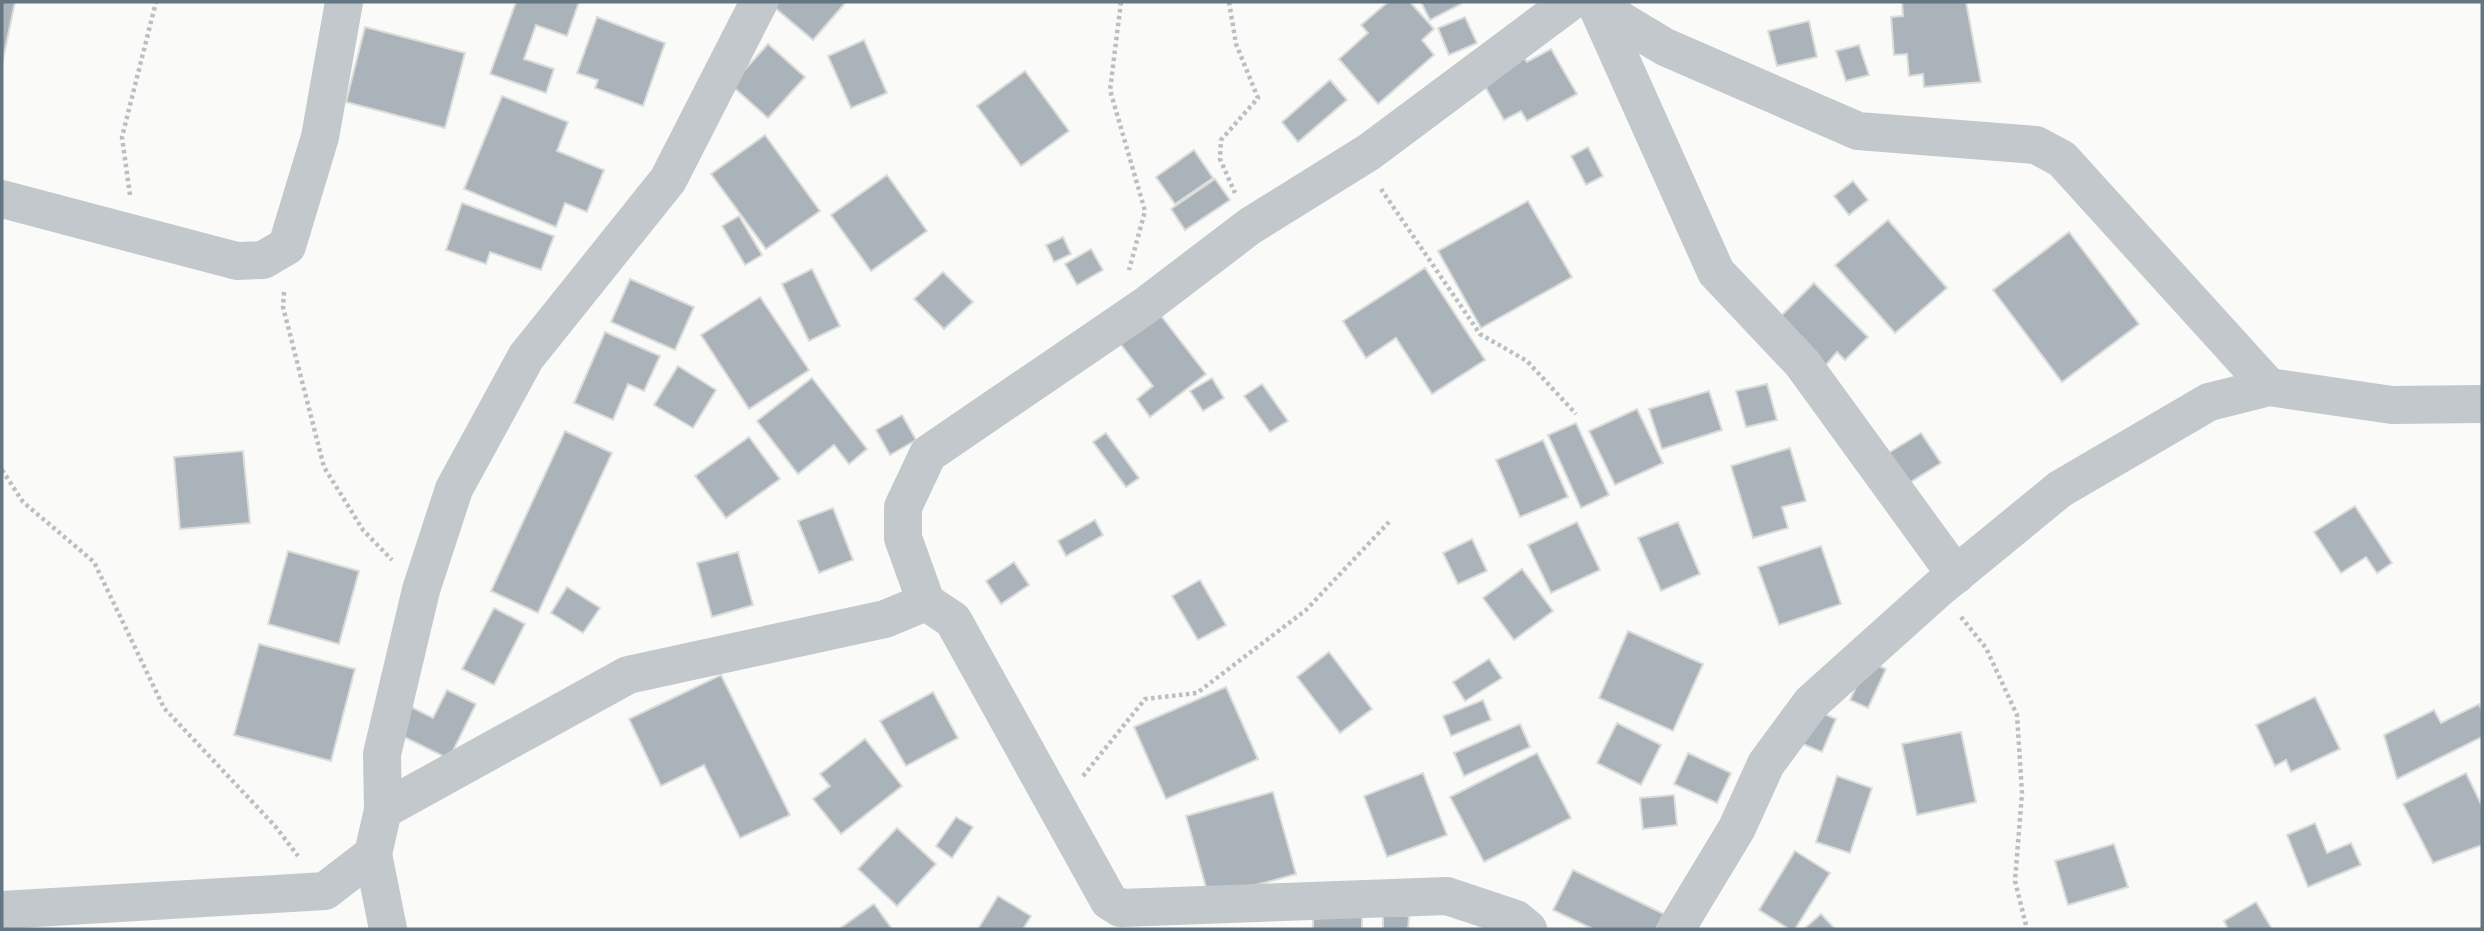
<svg xmlns="http://www.w3.org/2000/svg" width="2484" height="931" font-family="Roboto,sans-serif">
  <rect width="100%" height="100%" fill="#fafaf8"/>
  <!-- building -->
  <g fill="#aab3b9" stroke="#dcdcda" stroke-width="2">
    <path d="M 2,2 L 15,2 L 2,64 Z"/>
    <path d="M 516,2 L 579,2 L 567,36 L 536,25 L 524,59 L 554,69 L 546,93 L 490,74 Z"/>
    <path d="M 779,2 L 846,2 L 813,40 L 774,7 Z"/>
    <path d="M 1388,2 L 1410,2 L 1434,29 L 1422,40 L 1434,55 L 1378,104 L 1339,59 L 1368,33 L 1361,25 Z"/>
    <path d="M 1421,2 L 1460,2 L 1461,4 L 1430,20 Z"/>
    <path d="M 1902,2 L 1966,2 L 1981,82 L 1924,87 L 1923,74 L 1909,76 L 1907,54 L 1894,55 L 1891,17 L 1903,16 Z"/>
    <path d="M 597,17 L 665,43 L 643,106 L 595,88 L 598,80 L 577,73 Z"/>
    <path d="M 1465,17 L 1477,43 L 1449,55 L 1438,28 Z"/>
    <path d="M 1809,21 L 1817,57 L 1777,66 L 1768,31 Z"/>
    <path d="M 365,27 L 465,53 L 445,128 L 346,102 Z"/>
    <path d="M 864,40 L 887,93 L 851,108 L 828,56 Z"/>
    <path d="M 768,44 L 805,77 L 768,118 L 731,85 Z"/>
    <path d="M 1859,45 L 1869,75 L 1846,81 L 1836,51 Z"/>
    <path d="M 1551,49 L 1577,94 L 1527,121 L 1521,111 L 1504,120 L 1479,76 L 1521,53 L 1527,62 Z"/>
    <path d="M 1025,71 L 1069,131 L 1021,166 L 977,106 Z"/>
    <path d="M 1330,80 L 1347,100 L 1298,142 L 1282,122 Z"/>
    <path d="M 502,96 L 568,122 L 557,151 L 604,170 L 587,212 L 565,203 L 556,227 L 464,189 Z"/>
    <path d="M 765,135 L 820,211 L 766,249 L 711,174 Z"/>
    <path d="M 1588,147 L 1603,176 L 1586,185 L 1571,156 Z"/>
    <path d="M 1194,150 L 1213,178 L 1175,204 L 1156,177 Z"/>
    <path d="M 887,175 L 927,231 L 871,271 L 831,215 Z"/>
    <path d="M 1215,179 L 1230,200 L 1185,230 L 1171,209 Z"/>
    <path d="M 1853,181 L 1868,200 L 1849,215 L 1834,196 Z"/>
    <path d="M 1528,201 L 1572,277 L 1481,328 L 1438,251 Z"/>
    <path d="M 462,203 L 554,236 L 541,270 L 490,252 L 486,264 L 446,250 Z"/>
    <path d="M 739,216 L 762,255 L 745,265 L 722,226 Z"/>
    <path d="M 1888,220 L 1947,288 L 1895,333 L 1835,265 Z"/>
    <path d="M 2069,232 L 2139,324 L 2062,382 L 1993,290 Z"/>
    <path d="M 1063,237 L 1071,254 L 1054,262 L 1046,245 Z"/>
    <path d="M 1091,249 L 1103,270 L 1077,285 L 1065,264 Z"/>
    <path d="M 1425,268 L 1485,360 L 1432,394 L 1396,338 L 1366,358 L 1343,321 Z"/>
    <path d="M 812,269 L 840,326 L 809,341 L 782,284 Z"/>
    <path d="M 943,272 L 973,302 L 944,329 L 914,299 Z"/>
    <path d="M 630,279 L 694,307 L 675,350 L 611,322 Z"/>
    <path d="M 1814,283 L 1868,337 L 1845,360 L 1837,352 L 1825,366 L 1778,319 Z"/>
    <path d="M 760,297 L 809,370 L 749,409 L 701,335 Z"/>
    <path d="M 1158,312 L 1206,374 L 1150,417 L 1137,399 L 1153,386 L 1119,342 Z"/>
    <path d="M 605,332 L 660,356 L 644,391 L 628,384 L 613,420 L 574,403 Z"/>
    <path d="M 678,366 L 716,390 L 693,428 L 654,405 Z"/>
    <path d="M 812,378 L 867,449 L 849,464 L 834,445 L 798,474 L 757,421 Z"/>
    <path d="M 1212,378 L 1224,398 L 1203,411 L 1190,391 Z"/>
    <path d="M 1262,384 L 1288,421 L 1270,432 L 1244,396 Z"/>
    <path d="M 1767,384 L 1777,420 L 1746,427 L 1736,391 Z"/>
    <path d="M 1709,391 L 1722,430 L 1662,449 L 1649,409 Z"/>
    <path d="M 1637,409 L 1663,463 L 1615,485 L 1589,431 Z"/>
    <path d="M 902,415 L 916,440 L 890,455 L 876,430 Z"/>
    <path d="M 1576,423 L 1609,495 L 1581,508 L 1548,435 Z"/>
    <path d="M 565,431 L 612,453 L 538,613 L 491,591 Z"/>
    <path d="M 1106,433 L 1139,478 L 1126,487 L 1093,442 Z"/>
    <path d="M 1921,433 L 1941,463 L 1904,486 L 1885,455 Z"/>
    <path d="M 749,437 L 780,479 L 726,518 L 695,476 Z"/>
    <path d="M 1543,440 L 1568,497 L 1520,517 L 1496,460 Z"/>
    <path d="M 1790,448 L 1806,501 L 1782,507 L 1788,528 L 1753,538 L 1731,466 Z"/>
    <path d="M 243,451 L 250,523 L 180,529 L 174,457 Z"/>
    <path d="M 2355,506 L 2392,563 L 2377,573 L 2366,557 L 2341,573 L 2314,532 Z"/>
    <path d="M 833,508 L 853,560 L 819,573 L 798,521 Z"/>
    <path d="M 1095,520 L 1103,535 L 1066,556 L 1058,541 Z"/>
    <path d="M 1577,522 L 1600,570 L 1551,593 L 1528,545 Z"/>
    <path d="M 1678,522 L 1700,574 L 1661,591 L 1638,538 Z"/>
    <path d="M 1472,539 L 1487,571 L 1458,584 L 1443,553 Z"/>
    <path d="M 1821,546 L 1841,604 L 1779,625 L 1758,567 Z"/>
    <path d="M 288,551 L 359,571 L 339,644 L 268,624 Z"/>
    <path d="M 738,552 L 753,605 L 712,617 L 697,563 Z"/>
    <path d="M 1014,562 L 1029,585 L 1001,604 L 986,581 Z"/>
    <path d="M 1522,569 L 1553,611 L 1514,640 L 1483,598 Z"/>
    <path d="M 1200,580 L 1226,625 L 1198,640 L 1172,596 Z"/>
    <path d="M 567,587 L 600,608 L 583,633 L 551,613 Z"/>
    <path d="M 494,608 L 525,624 L 494,685 L 462,669 Z"/>
    <path d="M 1628,631 L 1703,664 L 1673,731 L 1599,698 Z"/>
    <path d="M 259,644 L 355,669 L 331,761 L 234,735 Z"/>
    <path d="M 1329,652 L 1372,709 L 1340,733 L 1297,677 Z"/>
    <path d="M 1489,659 L 1502,678 L 1465,701 L 1453,682 Z"/>
    <path d="M 1868,661 L 1886,669 L 1868,708 L 1850,700 Z"/>
    <path d="M 721,675 L 790,815 L 740,838 L 704,765 L 661,786 L 629,719 Z"/>
    <path d="M 1226,687 L 1258,759 L 1166,799 L 1134,727 Z"/>
    <path d="M 447,690 L 476,704 L 449,759 L 394,732 L 407,705 L 433,718 Z"/>
    <path d="M 933,692 L 958,738 L 906,766 L 880,721 Z"/>
    <path d="M 2315,697 L 2340,749 L 2291,772 L 2286,760 L 2275,766 L 2256,725 Z"/>
    <path d="M 1483,700 L 1491,720 L 1451,736 L 1443,716 Z"/>
    <path d="M 2479,704 L 2482,711 L 2482,737 L 2397,779 L 2384,735 L 2434,710 L 2441,723 Z"/>
    <path d="M 1813,709 L 1836,719 L 1822,752 L 1798,742 Z"/>
    <path d="M 1617,723 L 1661,745 L 1641,785 L 1597,763 Z"/>
    <path d="M 1520,724 L 1530,747 L 1464,776 L 1454,753 Z"/>
    <path d="M 1961,732 L 1976,802 L 1917,815 L 1902,744 Z"/>
    <path d="M 865,739 L 902,786 L 841,834 L 813,799 L 830,786 L 820,774 Z"/>
    <path d="M 1537,753 L 1571,818 L 1484,862 L 1450,797 Z"/>
    <path d="M 1688,753 L 1731,773 L 1717,803 L 1674,784 Z"/>
    <path d="M 1423,773 L 1447,835 L 1387,857 L 1364,796 Z"/>
    <path d="M 2466,773 L 2482,806 L 2482,845 L 2433,863 L 2403,804 Z"/>
    <path d="M 1837,776 L 1872,788 L 1850,853 L 1816,842 Z"/>
    <path d="M 1273,792 L 1296,874 L 1209,898 L 1186,816 Z"/>
    <path d="M 1674,795 L 1677,825 L 1643,829 L 1640,798 Z"/>
    <path d="M 956,817 L 973,827 L 952,858 L 936,846 Z"/>
    <path d="M 2315,823 L 2327,853 L 2351,843 L 2361,865 L 2308,887 L 2287,835 Z"/>
    <path d="M 897,828 L 936,864 L 897,906 L 858,869 Z"/>
    <path d="M 2114,844 L 2128,887 L 2068,905 L 2055,861 Z"/>
    <path d="M 1795,851 L 1830,873 L 1795,929 L 1789,929 L 1759,910 Z"/>
    <path d="M 1573,870 L 1664,914 L 1656,929 L 1593,929 L 1553,910 Z"/>
    <path d="M 998,896 L 1031,916 L 1023,929 L 978,929 Z"/>
    <path d="M 2256,902 L 2272,929 L 2228,929 L 2224,921 Z"/>
    <path d="M 874,904 L 892,929 L 839,929 Z"/>
    <path d="M 1821,914 L 1835,929 L 1804,929 Z"/>
    <path d="M 1313,915 L 1362,916 L 1362,929 L 1313,929 Z"/>
    <path d="M 1383,915 L 1409,916 L 1408,929 L 1383,929 Z"/>
  </g>
  <g fill="none" stroke-linecap="round" stroke-linejoin="round">
    <!-- path -->
    <g stroke="#bbbfc2" stroke-width="4.5" stroke-dasharray="3.5 3.5" stroke-linecap="butt">
      <path d="M 1121,2 L 1110,90 L 1145,211 L 1129,270"/>
      <path d="M 1229,2 L 1236,44 L 1258,98 L 1221,140 L 1220,159 L 1235,193"/>
      <path d="M 1381,189 L 1480,334 L 1527,361 L 1576,414"/>
      <path d="M 130,195 L 122,137 L 156,2"/>
      <path d="M 284,292 L 283,307 L 324,467 L 363,530 L 392,560"/>
      <path d="M 2,470 L 23,502 L 94,562 L 164,708 L 275,826 L 298,856"/>
      <path d="M 1961,617 L 1986,648 L 2017,715 L 2022,793 L 2015,881 L 2027,929"/>
      <path d="M 1083,776 L 1145,699 L 1197,693 L 1306,610 L 1389,522"/>
    </g>
    <!-- minor -->
    <g stroke="#c3c8cc" stroke-width="38">
      <path d="M 1595,2 L 1716,272 L 1802,363 L 1956,575"/>
      <path d="M 1602,2 L 1620,20 L 1665,47 L 1858,131 L 2036,145 L 2062,159 L 2269,387"/>
      <path d="M 2,199 L 237,261 L 263,260 L 287,246 L 320,137 L 344,2"/>
      <path d="M 926,602 L 903,538 L 903,507 L 928,454 L 1145,306 L 1250,226 L 1369,152 L 1570,2"/>
      <path d="M 383,810 L 628,675 L 885,619 L 926,602 L 953,620 L 1109,901 L 1120,908 L 1447,896 L 1516,919 L 1528,929"/>
      <path d="M 373,854 L 388,929"/>
      <path d="M 2,910 L 325,891 L 373,854 L 383,810 L 382,754 L 421,590 L 454,489 L 526,357 L 668,180 L 759,2"/>
      <path d="M 1676,929 L 1737,828 L 1766,764 L 1811,703 L 1938,589 L 2060,489 L 2209,402 L 2269,387 L 2392,405 L 2482,404"/>
    </g>
  </g>
  <!-- border -->
  <rect width="2484" height="931" fill="none" stroke="#657683" stroke-width="7"/>
</svg>
